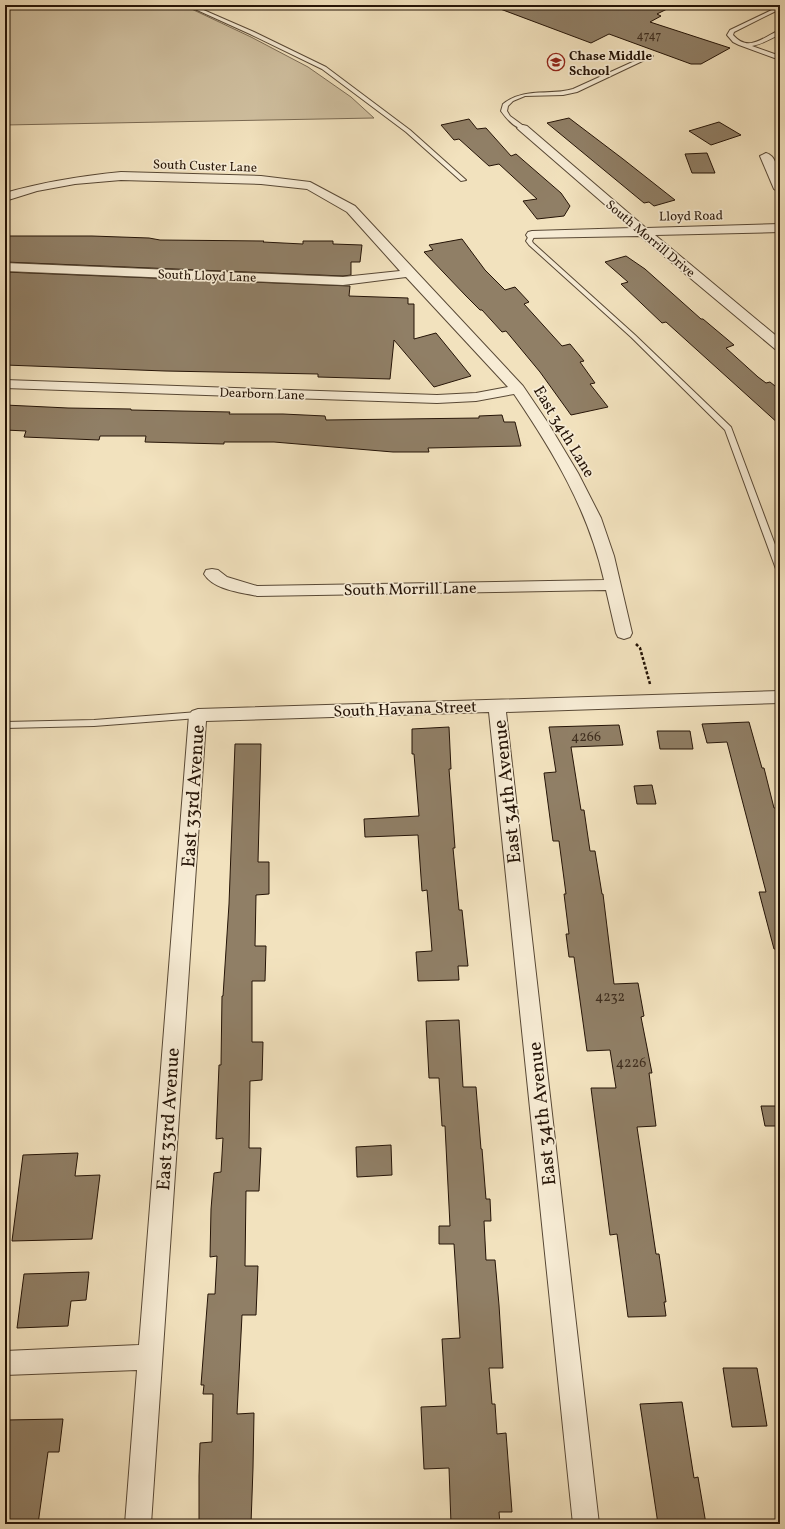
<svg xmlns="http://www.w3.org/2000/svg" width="785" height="1529" font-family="Vollkorn,serif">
  <rect width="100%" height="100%" fill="#f2e2be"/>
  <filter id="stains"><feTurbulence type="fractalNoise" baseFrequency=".005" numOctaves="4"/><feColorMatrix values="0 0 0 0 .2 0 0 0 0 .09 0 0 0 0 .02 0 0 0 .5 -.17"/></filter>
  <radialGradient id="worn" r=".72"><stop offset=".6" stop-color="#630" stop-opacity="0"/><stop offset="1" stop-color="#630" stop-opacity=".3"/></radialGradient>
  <!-- green -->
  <path fill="#cfbf9f" stroke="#7a6a53" d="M 5,5 L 183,5 L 251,37 L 308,67 L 351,97 L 374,118 L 5,125 Z"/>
  <!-- building -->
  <g fill="#907f66" stroke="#251407">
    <path d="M 495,5 L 675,5 L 657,14 L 661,16 L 650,22 L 730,48 L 701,64 L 691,64 L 609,34 L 591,43 L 495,7 Z"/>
    <path d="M 569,118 L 623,159 L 675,200 L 654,206 L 649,202 L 644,203 L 547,123 Z"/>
    <path d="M 469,119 L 477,129 L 486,128 L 511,156 L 516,154 L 561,193 L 570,206 L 564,216 L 537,219 L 523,201 L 537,199 L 499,164 L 489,166 L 459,139 L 454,140 L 441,125 Z"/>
    <path d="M 719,122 L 741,135 L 711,145 L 689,131 Z"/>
    <path d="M 707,153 L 715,173 L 692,173 L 685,154 Z"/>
    <path d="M 5,236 L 92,236 L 149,238 L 160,240 L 264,241 L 263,242 L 303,244 L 303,241 L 333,241 L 333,244 L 362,245 L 360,262 L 351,262 L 351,275 L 343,276 L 5,262 Z"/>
    <path d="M 462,239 L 485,270 L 505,290 L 515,287 L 529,302 L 524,304 L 562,346 L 570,344 L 584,361 L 580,362 L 595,383 L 590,384 L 608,407 L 571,415 L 540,372 L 506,331 L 502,332 L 482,310 L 480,310 L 466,296 L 424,252 L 433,250 L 429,245 Z"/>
    <path d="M 626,256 L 645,269 L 701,319 L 703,319 L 734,345 L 726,348 L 758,377 L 766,383 L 770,382 L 780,390 L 780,425 L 666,322 L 662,323 L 621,284 L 628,282 L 605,262 Z"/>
    <path d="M 5,272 L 350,286 L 349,296 L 408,298 L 408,304 L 414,304 L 414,339 L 436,333 L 471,376 L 434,387 L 394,340 L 390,379 L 318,377 L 318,374 L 165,371 L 5,365 Z"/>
    <path d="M 5,405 L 68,408 L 131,409 L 131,410 L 230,412 L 229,414 L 283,414 L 325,416 L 326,420 L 479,418 L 479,416 L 502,415 L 504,422 L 515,422 L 521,446 L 428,448 L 429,452 L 393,452 L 274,442 L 224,442 L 224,444 L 145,442 L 146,436 L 100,436 L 99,440 L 24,437 L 26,431 L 5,430 Z"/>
    <path d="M 749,722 L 762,768 L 764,768 L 774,808 L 777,808 L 780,822 L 780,949 L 774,949 L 759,892 L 766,892 L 727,742 L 707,743 L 702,724 Z"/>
    <path d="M 619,725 L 623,745 L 571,747 L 581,810 L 584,810 L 590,851 L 595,851 L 602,894 L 603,894 L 614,984 L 638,983 L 644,1016 L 641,1017 L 652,1073 L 649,1073 L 656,1126 L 637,1127 L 656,1254 L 659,1254 L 666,1302 L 664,1302 L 666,1316 L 628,1317 L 617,1234 L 610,1235 L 591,1088 L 616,1088 L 610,1050 L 587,1051 L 574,957 L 569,957 L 566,934 L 569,934 L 564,894 L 566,894 L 559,841 L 553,841 L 544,773 L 556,772 L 549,727 Z"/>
    <path d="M 449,727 L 451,769 L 449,769 L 455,848 L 453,848 L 459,910 L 462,910 L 468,966 L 458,966 L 459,980 L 418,981 L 416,952 L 432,951 L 427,890 L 422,891 L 418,835 L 365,837 L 364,819 L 419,816 L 414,754 L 412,754 L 412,729 Z"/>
    <path d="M 657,731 L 690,731 L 693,749 L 660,749 Z"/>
    <path d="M 235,744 L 261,744 L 258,862 L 269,862 L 269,894 L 256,895 L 255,946 L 266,946 L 265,981 L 252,981 L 252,1042 L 263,1042 L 262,1080 L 250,1081 L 249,1148 L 261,1148 L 259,1191 L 246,1191 L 245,1266 L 258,1266 L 256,1315 L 242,1315 L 237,1414 L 254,1413 L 253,1468 L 251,1524 L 211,1524 L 211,1521 L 199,1522 L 199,1476 L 200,1443 L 212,1442 L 213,1394 L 203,1394 L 204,1385 L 201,1385 L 208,1294 L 215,1294 L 217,1256 L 210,1257 L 211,1209 L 214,1173 L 221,1172 L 223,1138 L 216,1139 L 219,1065 L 221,1065 L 222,996 L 223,996 L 229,904 Z"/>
    <path d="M 652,785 L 656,804 L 637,804 L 634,786 Z"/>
    <path d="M 459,1020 L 463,1087 L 476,1087 L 481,1149 L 482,1149 L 486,1199 L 490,1199 L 491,1221 L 484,1221 L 486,1260 L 495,1260 L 499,1305 L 503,1368 L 489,1368 L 492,1404 L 495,1404 L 497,1434 L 506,1433 L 512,1512 L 499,1512 L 500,1524 L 451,1524 L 449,1468 L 424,1469 L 421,1407 L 446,1406 L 442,1339 L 460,1338 L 454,1244 L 439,1244 L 439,1226 L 450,1226 L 445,1126 L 442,1126 L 439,1078 L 429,1078 L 426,1021 Z"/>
    <path d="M 761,1106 L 780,1106 L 780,1126 L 765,1126 Z"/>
    <path d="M 391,1145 L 392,1175 L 357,1177 L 356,1147 Z"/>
    <path d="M 78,1153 L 75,1176 L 100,1175 L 92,1239 L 12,1241 L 23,1155 Z"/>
    <path d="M 89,1272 L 86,1300 L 71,1301 L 68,1326 L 17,1328 L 24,1274 Z"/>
    <path d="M 723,1368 L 757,1368 L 767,1426 L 732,1427 Z"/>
    <path d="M 682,1402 L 694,1478 L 698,1477 L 706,1524 L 658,1524 L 640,1404 Z"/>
    <path d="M 63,1419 L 59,1452 L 48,1452 L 38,1524 L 5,1524 L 6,1420 Z"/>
  </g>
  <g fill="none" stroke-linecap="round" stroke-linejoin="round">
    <defs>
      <g id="service">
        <path d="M 186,5 L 192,5 L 254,32 L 326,67 L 410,130 L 466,180 L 461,181 L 406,132 L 322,69 L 250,34 Z"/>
        <path d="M 780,6 L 780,9 L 734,32 L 733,35 C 749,53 763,37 780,30 L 780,34 C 771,39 762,44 752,46 L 780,56 L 780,60 L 739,45 L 733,42 L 727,35 L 730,30 Z"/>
        <path d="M 648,55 L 653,56 L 577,92 L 563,95 L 525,96 L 513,101 L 508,106 L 507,111 L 510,116 L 525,127 L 525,129 C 516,130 506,118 501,111 L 503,104 C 524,87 549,96 573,89 Z"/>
        <path d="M 532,233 L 535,235 L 532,241 L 533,243 L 635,335 L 731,427 L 780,558 L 780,572 L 776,569 L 725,430 L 631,337 L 529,245 L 526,241 L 530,234 Z"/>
        <path d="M 198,712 L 202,715 L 198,718 L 94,726 L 5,728 L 5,722 L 94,720 Z"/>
      </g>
      <g id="minor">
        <path d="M 523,125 L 527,126 L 646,228 L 780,224 L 780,232 L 655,235 L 780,339 L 780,350 L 775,349 L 640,236 L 528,238 L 526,235 L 528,232 L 532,231 L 632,228 L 519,130 L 517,128 L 519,126 Z"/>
        <path d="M 766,153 C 779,156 780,182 780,193 L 774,189 L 760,156 Z"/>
        <path d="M 121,172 L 261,176 L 310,182 L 355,206 L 523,386 L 548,423 L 578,473 L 601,518 L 614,556 L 632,633 L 630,637 L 624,639 L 618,637 L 616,633 L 606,590 L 257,596 C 240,592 214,590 204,574 L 206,570 L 212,569 L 218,570 L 227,577 L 257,586 L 604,580 C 588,510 554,453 514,394 L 476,401 L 437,403 L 5,388 L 5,380 L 437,395 L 476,393 L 508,387 L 406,277 L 343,285 L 5,271 L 5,263 L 343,277 L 400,271 L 347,212 L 307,189 L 261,184 L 121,180 L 75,184 L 37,191 L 5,201 L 5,193 C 43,182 81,176 121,172 Z"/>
        <path d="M 780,691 L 780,703 L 506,712 L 599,1524 L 573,1524 L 489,712 L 206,721 L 151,1524 L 125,1524 L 137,1370 L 5,1375 L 5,1351 L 139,1345 L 189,715 L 192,711 L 198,709 Z"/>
      </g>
    </defs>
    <!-- service casing -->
    <use href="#service" stroke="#584835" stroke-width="2"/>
    <!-- minor casing -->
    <use href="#minor" stroke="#584835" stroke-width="2"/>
    <!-- path -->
    <path stroke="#251407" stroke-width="2.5" stroke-dasharray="3 2" stroke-linecap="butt" d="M 636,644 L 640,648 L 650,684"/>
    <!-- service -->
    <use href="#service" fill="#f7ecd5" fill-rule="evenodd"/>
    <!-- minor -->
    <use href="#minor" fill="#f7ecd5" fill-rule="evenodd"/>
  </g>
  <!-- icons -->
  <defs>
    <symbol id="school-ring" viewBox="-11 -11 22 22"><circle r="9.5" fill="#f7ecd5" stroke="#8f2418" stroke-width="1.5"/><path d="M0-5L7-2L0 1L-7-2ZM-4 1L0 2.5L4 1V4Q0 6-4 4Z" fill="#8f2418"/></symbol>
  </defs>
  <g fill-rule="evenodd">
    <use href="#school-ring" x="546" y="52" width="20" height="20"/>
  </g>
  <g text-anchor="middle" stroke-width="3.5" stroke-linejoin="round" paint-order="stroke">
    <!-- far-number labels -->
    <g font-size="12" fill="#402f1f">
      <text x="649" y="39">4747</text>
    </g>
    <!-- far-poi labels -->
    <g font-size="13" font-weight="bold" fill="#251407" stroke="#f7ecd5" text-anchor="start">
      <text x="569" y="60">Chase Middle<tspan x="569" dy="15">School</tspan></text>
    </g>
    <!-- far-street labels -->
    <g font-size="13" fill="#251407" stroke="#f7ecd5">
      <text transform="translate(205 165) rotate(2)" y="5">South Custer Lane</text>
      <text transform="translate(691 215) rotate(-1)" y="5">Lloyd Road</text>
      <text transform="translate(651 238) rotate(40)" y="5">South Morrill Drive</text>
      <text transform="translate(207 275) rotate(2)" y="5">South Lloyd Lane</text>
      <text transform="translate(262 393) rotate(2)" y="5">Dearborn Lane</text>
    </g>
    <!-- number labels -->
    <g font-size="14" fill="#402f1f">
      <text x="586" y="741">4266</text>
      <text x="610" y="1001">4232</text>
      <text x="631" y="1067">4226</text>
    </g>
    <!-- street labels -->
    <g font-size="16" fill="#251407" stroke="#f7ecd5">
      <text transform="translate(565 431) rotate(59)" y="6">East 34th Lane</text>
      <text transform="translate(410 588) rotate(-1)" y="6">South Morrill Lane</text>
      <text transform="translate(405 708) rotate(-2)" y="6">South Havana Street</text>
    </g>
    <!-- near-street labels -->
    <g font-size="19" fill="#251407" stroke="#f7ecd5">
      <text transform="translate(506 792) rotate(-96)" y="7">East 34th Avenue</text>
      <text transform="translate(192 796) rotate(-86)" y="7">East 33rd Avenue</text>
      <text transform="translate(541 1114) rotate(-96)" y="7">East 34th Avenue</text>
      <text transform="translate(167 1119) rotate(-86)" y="7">East 33rd Avenue</text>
    </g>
  </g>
  <!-- margin -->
  <rect width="785" height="1529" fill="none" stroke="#f2e2be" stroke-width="20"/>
  <rect x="6" y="6" width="773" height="1517" fill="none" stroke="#251407" stroke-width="2"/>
  <rect x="10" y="10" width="765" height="1509" fill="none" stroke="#251407"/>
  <rect width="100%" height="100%" filter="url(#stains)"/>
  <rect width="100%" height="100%" fill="url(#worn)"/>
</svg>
